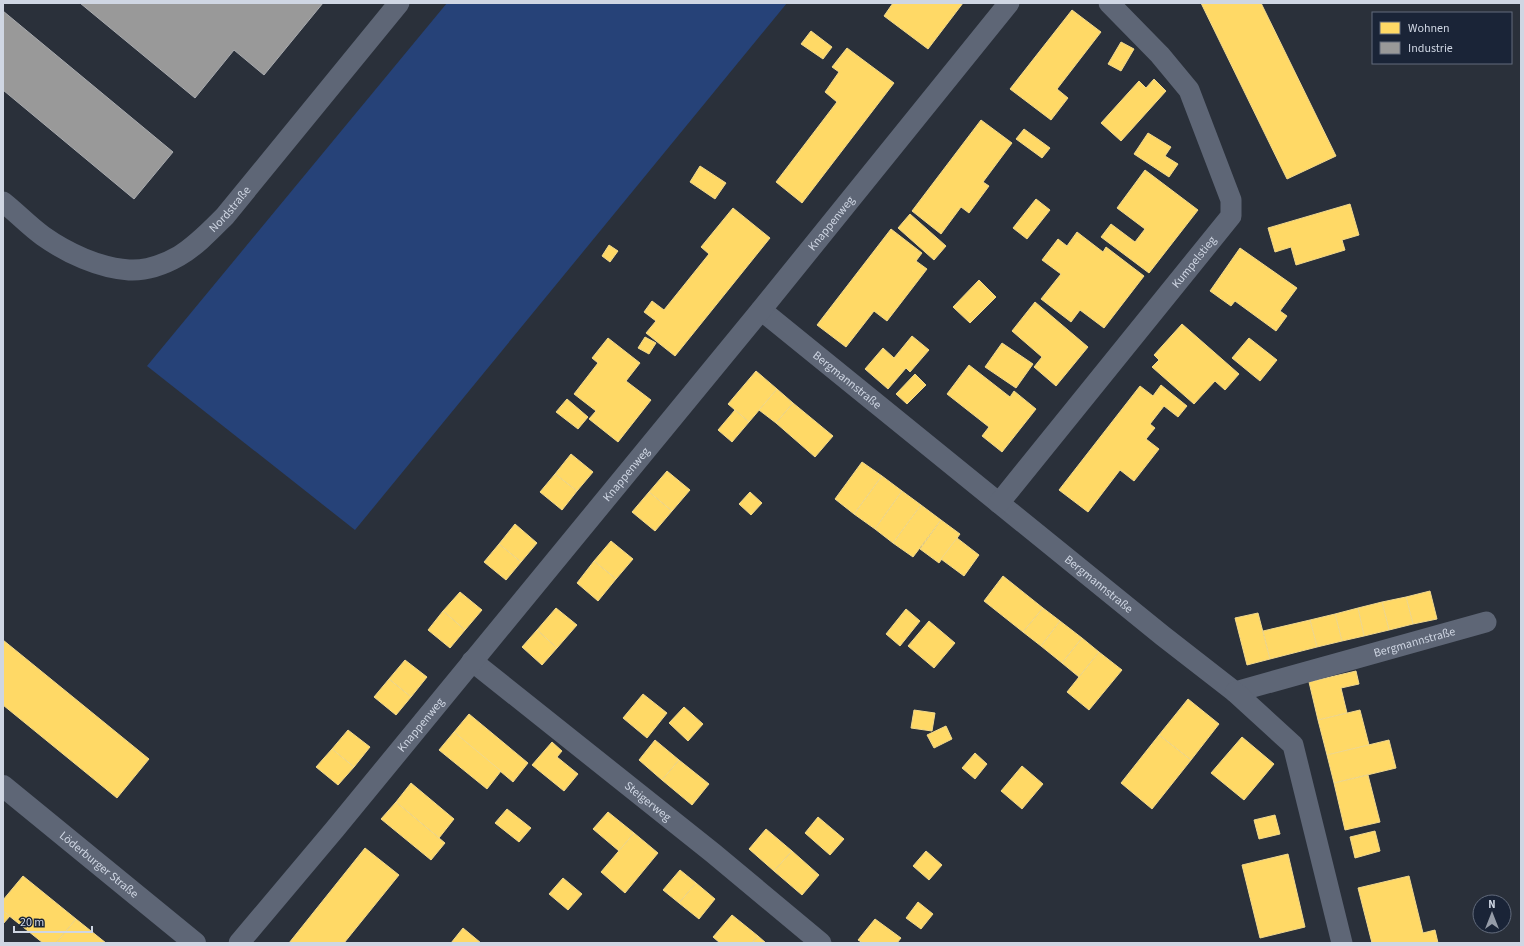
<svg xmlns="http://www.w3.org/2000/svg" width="1524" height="946" font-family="'Source Sans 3',sans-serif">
  <rect width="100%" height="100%" fill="#2a303a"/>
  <!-- green -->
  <path fill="#264278" d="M 447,3 L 787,3 L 355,530 L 147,366 Z"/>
  <!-- homes -->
  <g fill="#ffd966" stroke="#f1d88c">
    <path d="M 893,3 L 963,3 L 928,49 L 884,16 Z"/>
    <path d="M 1201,3 L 1261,3 L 1336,156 L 1287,179 Z"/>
    <path d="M 1072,10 L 1101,32 L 1057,89 L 1068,98 L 1051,120 L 1010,89 Z"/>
    <path d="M 811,31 L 832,47 L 823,59 L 801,44 Z"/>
    <path d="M 1121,42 L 1134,49 L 1121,71 L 1108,64 Z"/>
    <path d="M 847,48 L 894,83 L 802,203 L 776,182 L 837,102 L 825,92 L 839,72 L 832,67 Z"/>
    <path d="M 1154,79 L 1166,91 L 1121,141 L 1101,123 L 1139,81 L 1146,88 Z"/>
    <path d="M 981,120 L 1012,143 L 983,182 L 989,186 L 969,213 L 961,207 L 941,234 L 912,211 Z"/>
    <path d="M 1024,129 L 1050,148 L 1042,158 L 1016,139 Z"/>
    <path d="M 1148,133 L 1171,147 L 1165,156 L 1178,164 L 1169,177 L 1134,154 Z"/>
    <path d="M 700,166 L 726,183 L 715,199 L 690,182 Z"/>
    <path d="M 1145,170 L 1198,210 L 1149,273 L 1101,237 L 1111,224 L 1135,242 L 1145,229 L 1117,208 Z"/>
    <path d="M 1036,199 L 1050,210 L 1027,239 L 1013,228 Z"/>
    <path d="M 1350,204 L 1359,235 L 1342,240 L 1345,250 L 1296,265 L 1291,247 L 1275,252 L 1268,228 Z"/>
    <path d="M 733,208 L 770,238 L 675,356 L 646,333 L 656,321 L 644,312 L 652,301 L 664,310 L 709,254 L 701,247 Z"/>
    <path d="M 910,214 L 946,246 L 934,260 L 898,228 Z"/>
    <path d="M 891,229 L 922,253 L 916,261 L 927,269 L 887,321 L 874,311 L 846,347 L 817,325 Z"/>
    <path d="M 1077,232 L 1103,252 L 1106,247 L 1144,276 L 1104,328 L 1080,310 L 1071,322 L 1041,299 L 1061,274 L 1042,260 L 1058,239 L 1067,246 Z"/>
    <path d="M 609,245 L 618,251 L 610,262 L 602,256 Z"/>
    <path d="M 1240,248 L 1297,288 L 1280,311 L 1287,316 L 1276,331 L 1235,301 L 1231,306 L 1210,291 Z"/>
    <path d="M 979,280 L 996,297 L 970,323 L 953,307 Z"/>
    <path d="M 1035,302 L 1088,347 L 1056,386 L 1034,367 L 1042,357 L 1012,331 Z"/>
    <path d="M 1182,324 L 1239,374 L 1225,390 L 1215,381 L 1194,404 L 1152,367 L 1159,360 L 1154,355 Z"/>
    <path d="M 912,336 L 929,350 L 910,372 L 906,368 L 888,389 L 865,369 L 883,348 L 894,358 Z"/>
    <path d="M 645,337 L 656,343 L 649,354 L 638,348 Z"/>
    <path d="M 608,338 L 640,363 L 626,381 L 651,400 L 618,442 L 589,419 L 596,411 L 574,394 L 598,363 L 592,358 Z"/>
    <path d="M 1249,338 L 1277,360 L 1260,381 L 1232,358 Z"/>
    <path d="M 1002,343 L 1033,364 L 1016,388 L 985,367 Z"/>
    <path d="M 969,365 L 1010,397 L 1014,391 L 1036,409 L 1002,452 L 982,436 L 989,427 L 947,394 Z"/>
    <path d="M 756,371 L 777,389 L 749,422 L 728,404 Z"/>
    <path d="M 915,374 L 926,385 L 907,404 L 896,394 Z"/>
    <path d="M 1161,385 L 1187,406 L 1178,417 L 1164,406 L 1150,424 L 1155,428 L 1146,439 L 1159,449 L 1134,481 L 1120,470 L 1088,512 L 1059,490 L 1140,386 L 1153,396 Z"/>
    <path d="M 777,389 L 793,403 L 776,423 L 759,410 Z"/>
    <path d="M 567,399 L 588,417 L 578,429 L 556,412 Z"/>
    <path d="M 793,403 L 833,436 L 815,457 L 776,423 Z"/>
    <path d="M 735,410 L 749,422 L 732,442 L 718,430 Z"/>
    <path d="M 571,454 L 593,472 L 577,491 L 555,474 Z"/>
    <path d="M 862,462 L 882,476 L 854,514 L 835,499 Z"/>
    <path d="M 667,471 L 690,490 L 672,511 L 649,492 Z"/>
    <path d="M 555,474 L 577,491 L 562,510 L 540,492 Z"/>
    <path d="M 882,476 L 902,491 L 875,529 L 854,514 Z"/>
    <path d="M 902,491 L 921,505 L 893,543 L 875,529 Z"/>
    <path d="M 649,492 L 672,511 L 655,531 L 632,512 Z"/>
    <path d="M 750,492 L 762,503 L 751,515 L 739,504 Z"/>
    <path d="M 921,505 L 941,520 L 913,557 L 893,543 Z"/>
    <path d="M 941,520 L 960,534 L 939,563 L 920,549 Z"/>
    <path d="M 515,524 L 537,543 L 521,562 L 499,544 Z"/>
    <path d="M 957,538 L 979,555 L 964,576 L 941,559 Z"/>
    <path d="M 611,541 L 633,559 L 616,579 L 594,561 Z"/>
    <path d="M 499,544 L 521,562 L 506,580 L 484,562 Z"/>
    <path d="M 594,561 L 616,579 L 598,601 L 577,583 Z"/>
    <path d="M 1003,576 L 1043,608 L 1023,632 L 984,601 Z"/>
    <path d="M 1430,591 L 1437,619 L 1413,624 L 1406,597 Z"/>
    <path d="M 460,592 L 482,610 L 465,630 L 443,611 Z"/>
    <path d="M 1406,597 L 1413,624 L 1389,630 L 1382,602 Z"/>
    <path d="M 1382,602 L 1389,630 L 1364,636 L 1358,608 Z"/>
    <path d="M 556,608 L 577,625 L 557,648 L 537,630 Z"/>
    <path d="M 1043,608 L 1060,621 L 1041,646 L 1023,632 Z"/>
    <path d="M 1358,608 L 1364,636 L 1342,641 L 1335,614 Z"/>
    <path d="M 906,609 L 920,621 L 900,646 L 886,634 Z"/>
    <path d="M 443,611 L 465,630 L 450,648 L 428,630 Z"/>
    <path d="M 1258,613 L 1270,659 L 1247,665 L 1235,618 Z"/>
    <path d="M 1335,614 L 1342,641 L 1317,647 L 1310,620 Z"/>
    <path d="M 1310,620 L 1317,647 L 1270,659 L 1263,631 Z"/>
    <path d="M 929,621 L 955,643 L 934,668 L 908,646 Z"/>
    <path d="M 1060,621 L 1082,638 L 1062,663 L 1041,646 Z"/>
    <path d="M 537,630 L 557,648 L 542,665 L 522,647 Z"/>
    <path d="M 1082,638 L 1099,652 L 1079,677 L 1062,663 Z"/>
    <path d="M 3,640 L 149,759 L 117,798 L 3,705 Z"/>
    <path d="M 1099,652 L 1122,670 L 1089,710 L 1067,692 Z"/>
    <path d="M 405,660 L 427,677 L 411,697 L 389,679 Z"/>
    <path d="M 1356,671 L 1359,684 L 1341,688 L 1347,713 L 1318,720 L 1309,682 Z"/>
    <path d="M 389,679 L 411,697 L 396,715 L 374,697 Z"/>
    <path d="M 643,694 L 667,713 L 647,738 L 623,718 Z"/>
    <path d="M 1188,699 L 1219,724 L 1191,760 L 1159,735 Z"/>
    <path d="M 684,707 L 703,724 L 688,741 L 669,723 Z"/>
    <path d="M 914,710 L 935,713 L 932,731 L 911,728 Z"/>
    <path d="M 1360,710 L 1369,745 L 1327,755 L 1318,720 Z"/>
    <path d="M 469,714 L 528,763 L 513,782 L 454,732 Z"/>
    <path d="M 946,726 L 952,739 L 934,748 L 927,735 Z"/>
    <path d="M 348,730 L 370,747 L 354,767 L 332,749 Z"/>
    <path d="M 454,732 L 501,771 L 487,789 L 439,750 Z"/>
    <path d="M 1159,735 L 1191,760 L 1152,809 L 1121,783 Z"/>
    <path d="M 1242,737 L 1274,764 L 1244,800 L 1211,773 Z"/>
    <path d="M 655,740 L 679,760 L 662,780 L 639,760 Z"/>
    <path d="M 1389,740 L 1396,768 L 1334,783 L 1327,755 Z"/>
    <path d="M 552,742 L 562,751 L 557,757 L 578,774 L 564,791 L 532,765 Z"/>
    <path d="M 332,749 L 354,767 L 338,785 L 316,767 Z"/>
    <path d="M 975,753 L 987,764 L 975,779 L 962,768 Z"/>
    <path d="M 679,760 L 709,784 L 692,805 L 662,780 Z"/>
    <path d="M 1022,766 L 1043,784 L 1022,809 L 1001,791 Z"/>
    <path d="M 1368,775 L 1380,822 L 1345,830 L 1334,783 Z"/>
    <path d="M 411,783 L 454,819 L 439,838 L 396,802 Z"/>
    <path d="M 396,802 L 445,843 L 431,860 L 381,819 Z"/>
    <path d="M 507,809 L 531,828 L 519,842 L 495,823 Z"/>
    <path d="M 608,812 L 634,833 L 619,851 L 593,829 Z"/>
    <path d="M 1275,815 L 1280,834 L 1259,839 L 1254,820 Z"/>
    <path d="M 818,817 L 844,839 L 830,855 L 805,833 Z"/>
    <path d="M 766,829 L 792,851 L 774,871 L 749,849 Z"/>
    <path d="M 1375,831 L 1380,851 L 1355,858 L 1350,837 Z"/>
    <path d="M 634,833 L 658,853 L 625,893 L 601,872 Z"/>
    <path d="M 365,848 L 399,875 L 344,943 L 289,943 Z"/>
    <path d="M 792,851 L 819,875 L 802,895 L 774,871 Z"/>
    <path d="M 926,851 L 942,865 L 929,880 L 913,866 Z"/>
    <path d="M 1288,854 L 1305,927 L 1260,938 L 1242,865 Z"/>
    <path d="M 680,870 L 696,883 L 679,903 L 663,890 Z"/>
    <path d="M 23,876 L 76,919 L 56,943 L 43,943 L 3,911 L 3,900 Z"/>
    <path d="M 1409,876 L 1423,933 L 1435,930 L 1438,943 L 1372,943 L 1358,888 Z"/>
    <path d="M 563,878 L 582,894 L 568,910 L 549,894 Z"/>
    <path d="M 696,883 L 715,899 L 699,919 L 679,903 Z"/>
    <path d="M 918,902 L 933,914 L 921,929 L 906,918 Z"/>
    <path d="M 3,911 L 10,916 L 3,924 Z"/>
    <path d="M 732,915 L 758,936 L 752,943 L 720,943 L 713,937 Z"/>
    <path d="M 76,919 L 106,943 L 56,943 Z"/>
    <path d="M 875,919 L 901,938 L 897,943 L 863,943 L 858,940 Z"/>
    <path d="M 463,928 L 481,943 L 451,943 Z"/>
    <path d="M 758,936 L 766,943 L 752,943 Z"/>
  </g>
  <!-- industry -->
  <g fill="#999" stroke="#a9abaf">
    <path d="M 80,3 L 323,3 L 264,75 L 234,50 L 195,98 Z"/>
    <path d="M 3,11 L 173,152 L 134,199 L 3,90 Z"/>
  </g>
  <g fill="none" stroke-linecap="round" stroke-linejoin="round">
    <!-- minor -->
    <g stroke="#5e6676" stroke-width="21">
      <path id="s1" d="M 3,202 C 17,213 29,226 43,236 C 67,253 99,268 129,270 C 146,271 165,264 179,256 C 196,246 211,230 225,216 L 399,3"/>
      <path id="s2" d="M 761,310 L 1163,636 L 1235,692 L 1486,622"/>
      <path id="s3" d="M 999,503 L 1231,216 L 1231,200 L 1189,90 L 1160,55 L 1109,3"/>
      <path id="s4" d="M 472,661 L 713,853 L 821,943"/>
      <path d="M 1235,692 L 1293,745 L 1342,943"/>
      <path id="s5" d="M 239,943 L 335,829 L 761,310 L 1009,3"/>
    </g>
    <!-- tertiary -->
    <path stroke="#5e6676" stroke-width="22" id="s6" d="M 3,786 L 195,943"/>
  </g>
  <g text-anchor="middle" stroke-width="4" stroke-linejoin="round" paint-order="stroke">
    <!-- street labels -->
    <g font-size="12" fill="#cfd6e3" stroke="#1a2437">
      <text dy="4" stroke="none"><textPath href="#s1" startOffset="268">Nordstraße</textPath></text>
      <text dy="4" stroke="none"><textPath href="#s5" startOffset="932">Knappenweg</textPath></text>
      <text dy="4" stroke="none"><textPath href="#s3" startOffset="310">Kumpelstieg</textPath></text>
      <text dy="4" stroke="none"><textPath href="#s2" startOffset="111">Bergmannstraße</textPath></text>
      <text dy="4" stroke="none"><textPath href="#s5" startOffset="608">Knappenweg</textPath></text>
      <text dy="4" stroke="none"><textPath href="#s2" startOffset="435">Bergmannstraße</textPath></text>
      <text dy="4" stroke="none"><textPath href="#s2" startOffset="795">Bergmannstraße</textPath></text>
      <text dy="4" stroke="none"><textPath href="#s5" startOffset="284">Knappenweg</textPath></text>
      <text dy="4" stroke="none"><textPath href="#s4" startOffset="225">Steigerweg</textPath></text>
      <text dy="4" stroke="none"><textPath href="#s6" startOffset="124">Löderburger Straße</textPath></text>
    </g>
  </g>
  <!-- border -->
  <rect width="1524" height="946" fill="none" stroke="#cfd6e3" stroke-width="8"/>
  <!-- legend -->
  <rect x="1372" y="12" width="140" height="52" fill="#1a2437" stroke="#626b7c"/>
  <rect x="1380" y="22" width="20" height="12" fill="#ffd966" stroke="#626b7c"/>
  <text x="1408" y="32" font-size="12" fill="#cfd6e3">Wohnen</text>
  <rect x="1380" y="42" width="20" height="12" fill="#999999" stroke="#626b7c"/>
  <text x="1408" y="52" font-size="12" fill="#cfd6e3">Industrie</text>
  <!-- north arrow -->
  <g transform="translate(1492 914)"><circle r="19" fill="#1a2437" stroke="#626b7c"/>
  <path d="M0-3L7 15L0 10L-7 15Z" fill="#959ca8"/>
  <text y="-6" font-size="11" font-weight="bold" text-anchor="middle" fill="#cfd6e3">N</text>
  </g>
  <!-- scale -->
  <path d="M14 926v6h78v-6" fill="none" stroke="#cfd6e3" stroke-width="2"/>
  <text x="20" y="926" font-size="12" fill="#cfd6e3" stroke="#1a2437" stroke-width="3" paint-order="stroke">20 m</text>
</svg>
